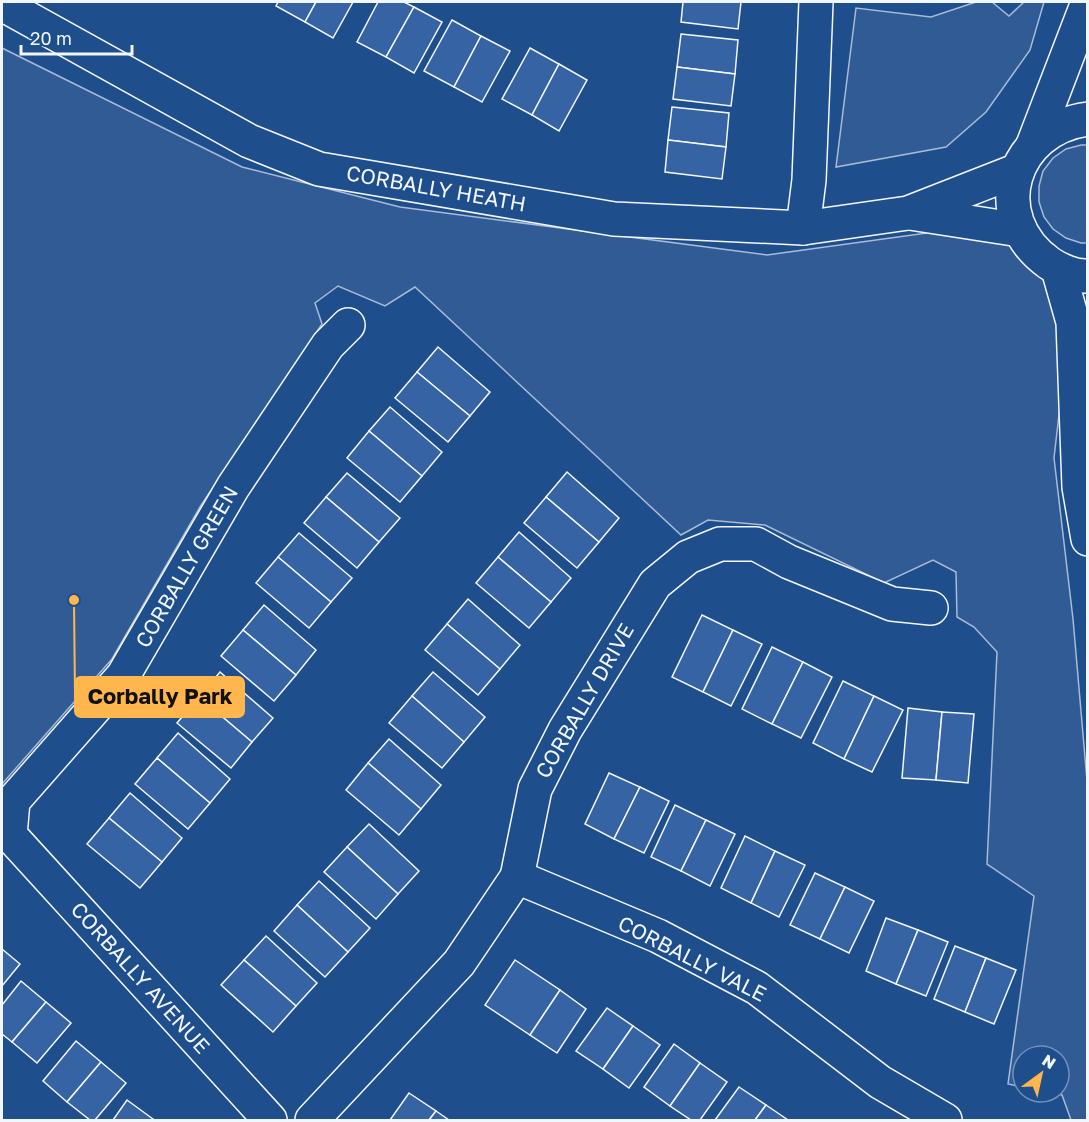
<svg xmlns="http://www.w3.org/2000/svg" width="1089" height="1122" font-family="'Golos Text',sans-serif">
  <rect width="100%" height="100%" fill="#1f4e8c"/>
  <!-- built -->
  <g fill="#305b95" stroke="#a8bbd7" stroke-width="1.5">
    <path d="M 976,2 L 992,2 L 1009,16 L 1024,2 L 1044,2 L 1030,50 L 986,112 L 946,147 L 836,167 L 856,8 L 931,17 Z"/>
    <path d="M 2,48 L 242,167 L 400,207 L 767,255 L 956,229 L 1009,237 L 1054,286 L 1067,345 L 1054,458 L 1073,619 L 1088,792 L 1087,1120 L 1071,1120 L 1062,1095 L 1049,1092 L 1059,1092 L 1059,1056 L 1023,1056 L 1023,1087 L 1008,1084 L 1034,896 L 987,864 L 997,652 L 974,627 L 957,617 L 956,572 L 933,560 L 884,583 L 765,525 L 708,520 L 681,535 L 415,287 L 385,306 L 338,286 L 315,303 L 322,324 L 200,507 L 112,659 L 2,784 Z"/>
    <path d="M 1081,145 L 1088,145 L 1087,243 L 1081,243 L 1066,238 L 1053,229 L 1044,217 L 1039,202 L 1039,186 L 1043,171 L 1053,158 L 1066,149 Z"/>
  </g>
  <!-- building -->
  <g fill="#3563a3" stroke="#f2f6ff" stroke-width="1.5">
    <path d="M 278,2 L 316,2 L 305,22 L 276,6 Z"/>
    <path d="M 316,2 L 353,2 L 333,38 L 305,22 Z"/>
    <path d="M 378,2 L 404,2 L 414,7 L 386,57 L 357,42 Z"/>
    <path d="M 683,2 L 741,2 L 738,29 L 681,22 Z"/>
    <path d="M 414,7 L 442,22 L 414,73 L 386,57 Z"/>
    <path d="M 452,20 L 481,36 L 454,87 L 424,71 Z"/>
    <path d="M 681,34 L 738,40 L 735,74 L 677,67 Z"/>
    <path d="M 481,36 L 510,51 L 482,102 L 454,87 Z"/>
    <path d="M 530,48 L 559,64 L 532,115 L 502,99 Z"/>
    <path d="M 559,64 L 587,80 L 559,131 L 532,115 Z"/>
    <path d="M 677,67 L 735,74 L 731,106 L 673,99 Z"/>
    <path d="M 672,107 L 729,113 L 726,147 L 668,140 Z"/>
    <path d="M 668,140 L 726,147 L 722,179 L 665,172 Z"/>
    <path d="M 438,347 L 490,392 L 470,416 L 417,372 Z"/>
    <path d="M 417,372 L 470,416 L 448,442 L 395,398 Z"/>
    <path d="M 390,407 L 442,452 L 422,476 L 369,431 Z"/>
    <path d="M 369,431 L 422,476 L 400,502 L 347,458 Z"/>
    <path d="M 567,472 L 619,518 L 599,542 L 546,497 Z"/>
    <path d="M 347,473 L 400,518 L 379,542 L 326,497 Z"/>
    <path d="M 326,497 L 379,542 L 357,568 L 304,523 Z"/>
    <path d="M 546,497 L 599,542 L 577,568 L 524,523 Z"/>
    <path d="M 519,532 L 571,578 L 551,602 L 498,557 Z"/>
    <path d="M 299,533 L 352,578 L 331,602 L 278,557 Z"/>
    <path d="M 278,557 L 331,602 L 309,628 L 256,583 Z"/>
    <path d="M 498,557 L 551,602 L 529,628 L 476,583 Z"/>
    <path d="M 468,599 L 520,645 L 500,669 L 447,624 Z"/>
    <path d="M 264,605 L 316,650 L 296,675 L 243,630 Z"/>
    <path d="M 702,615 L 733,630 L 703,692 L 672,677 Z"/>
    <path d="M 447,624 L 500,669 L 478,695 L 425,650 Z"/>
    <path d="M 243,630 L 296,675 L 274,701 L 221,656 Z"/>
    <path d="M 733,630 L 762,644 L 731,706 L 703,692 Z"/>
    <path d="M 772,647 L 803,662 L 772,724 L 742,709 Z"/>
    <path d="M 803,662 L 832,677 L 801,738 L 772,724 Z"/>
    <path d="M 220,672 L 273,718 L 252,742 L 199,697 Z"/>
    <path d="M 433,672 L 485,717 L 464,742 L 412,696 Z"/>
    <path d="M 843,681 L 874,696 L 844,759 L 813,743 Z"/>
    <path d="M 412,696 L 464,742 L 442,768 L 389,723 Z"/>
    <path d="M 874,696 L 903,710 L 872,772 L 844,759 Z"/>
    <path d="M 199,697 L 252,742 L 231,768 L 177,723 Z"/>
    <path d="M 908,708 L 942,712 L 936,780 L 902,778 Z"/>
    <path d="M 942,712 L 974,714 L 968,783 L 936,780 Z"/>
    <path d="M 178,733 L 230,779 L 210,803 L 157,758 Z"/>
    <path d="M 389,739 L 441,785 L 421,809 L 368,763 Z"/>
    <path d="M 157,758 L 210,803 L 188,829 L 135,784 Z"/>
    <path d="M 368,763 L 421,809 L 399,835 L 346,790 Z"/>
    <path d="M 609,773 L 640,787 L 614,839 L 585,824 Z"/>
    <path d="M 640,787 L 669,801 L 644,853 L 614,839 Z"/>
    <path d="M 130,793 L 182,838 L 162,862 L 109,818 Z"/>
    <path d="M 675,805 L 706,820 L 681,871 L 651,857 Z"/>
    <path d="M 109,818 L 162,862 L 140,888 L 87,844 Z"/>
    <path d="M 706,820 L 735,834 L 710,886 L 681,871 Z"/>
    <path d="M 369,824 L 419,871 L 398,894 L 347,847 Z"/>
    <path d="M 745,836 L 775,851 L 751,903 L 721,888 Z"/>
    <path d="M 347,847 L 398,894 L 376,919 L 324,872 Z"/>
    <path d="M 775,851 L 805,865 L 779,917 L 751,903 Z"/>
    <path d="M 815,873 L 845,887 L 820,939 L 790,925 Z"/>
    <path d="M 319,881 L 370,928 L 348,952 L 297,905 Z"/>
    <path d="M 845,887 L 874,901 L 849,953 L 820,939 Z"/>
    <path d="M 297,905 L 348,952 L 325,977 L 274,931 Z"/>
    <path d="M 886,918 L 918,930 L 896,984 L 866,971 Z"/>
    <path d="M 918,930 L 948,942 L 926,996 L 896,984 Z"/>
    <path d="M 266,936 L 317,983 L 296,1006 L 244,960 Z"/>
    <path d="M 955,946 L 986,958 L 965,1012 L 934,999 Z"/>
    <path d="M 2,949 L 20,964 L 2,986 Z"/>
    <path d="M 986,958 L 1016,970 L 994,1024 L 965,1012 Z"/>
    <path d="M 244,960 L 296,1006 L 273,1032 L 221,985 Z"/>
    <path d="M 515,960 L 560,990 L 530,1035 L 485,1005 Z"/>
    <path d="M 21,981 L 46,1002 L 12,1042 L 2,1034 L 2,1005 Z"/>
    <path d="M 560,990 L 586,1009 L 557,1053 L 530,1035 Z"/>
    <path d="M 46,1002 L 71,1023 L 37,1063 L 12,1042 Z"/>
    <path d="M 607,1008 L 633,1026 L 603,1069 L 576,1051 Z"/>
    <path d="M 633,1026 L 660,1045 L 629,1088 L 603,1069 Z"/>
    <path d="M 76,1041 L 101,1062 L 67,1102 L 43,1081 Z"/>
    <path d="M 674,1044 L 700,1063 L 670,1106 L 644,1087 Z"/>
    <path d="M 101,1062 L 126,1083 L 95,1120 L 90,1120 L 67,1102 Z"/>
    <path d="M 700,1063 L 727,1082 L 700,1120 L 691,1120 L 670,1106 Z"/>
    <path d="M 739,1087 L 766,1105 L 755,1120 L 715,1120 Z"/>
    <path d="M 409,1093 L 436,1111 L 429,1120 L 390,1120 Z"/>
    <path d="M 127,1100 L 153,1119 L 152,1120 L 113,1120 Z"/>
    <path d="M 766,1105 L 788,1120 L 755,1120 Z"/>
    <path d="M 436,1111 L 449,1120 L 429,1120 Z"/>
  </g>
  <g fill="none" stroke-linecap="round" stroke-linejoin="round">
    <defs>
      <g id="street">
        <path d="M 2,4 L 249,141 L 319,169 L 614,219 L 803,228 L 908,213 L 1018,170"/>
        <path d="M 910,213 L 1020,230"/>
        <path d="M 803,228 L 809,180 L 816,2"/>
        <path d="M 517,877 L 658,936 L 757,988 L 880,1082 L 945,1120"/>
        <path d="M 270,1120 L 10,835 L 13,801 L 123,676 L 233,487 L 328,345 L 348,325"/>
        <path d="M 312,1120 L 459,963 L 517,877 L 535,789 L 565,730 L 655,584 L 688,557 L 720,544 L 756,544 L 789,562 L 892,604 L 931,608"/>
      </g>
      <g id="secondary">
        <path d="M 1088,119 C 1011,129 985,217 1049,263 C 1059,270 1075,277 1088,276"/>
        <path d="M 1033,145 L 1088,2"/>
        <path d="M 1058,269 L 1073,322 L 1079,487 L 1088,539"/>
      </g>
    </defs>
    <!-- street casing -->
    <use href="#street" stroke="#f2f6ff" stroke-width="36"/>
    <!-- secondary casing -->
    <use href="#secondary" stroke="#f2f6ff" stroke-width="36"/>
    <!-- street -->
    <use href="#street" stroke="#1f4e8c" stroke-width="33"/>
    <!-- secondary -->
    <use href="#secondary" stroke="#1f4e8c" stroke-width="33"/>
  </g>
  <g text-anchor="middle" stroke-width="4.5" stroke-linejoin="round" paint-order="stroke">
    <!-- street labels -->
    <g font-size="21" fill="#f2f6ff" stroke="#1f4e8c">
      <text transform="translate(436 189) rotate(10)" y="7">CORBALLY HEATH</text>
      <text transform="translate(187 567) rotate(-60)" y="7">CORBALLY GREEN</text>
      <text transform="translate(585 701) rotate(-60)" y="7">CORBALLY DRIVE</text>
      <text transform="translate(692 959) rotate(27)" y="7">CORBALLY VALE</text>
      <text transform="translate(140 978) rotate(48)" y="7">CORBALLY AVENUE</text>
    </g>
  </g>
  <!-- callouts -->
  <path fill="none" stroke="#ffb74d" stroke-width="2" d="M74 600L75 697"/>
  <circle fill="#ffb74d" stroke="#1f4e8c" stroke-width="2" cx="74" cy="600" r="6"/>
  <rect fill="#ffb74d" stroke="#ffb74d" stroke-width="2" x="75" y="677" width="169" height="40" rx="6"/>
  <g font-size="22" text-anchor="middle" font-weight="bold" fill="#111">
    <text x="160" y="704">Corbally Park</text>
  </g>
  <!-- border -->
  <rect width="1089" height="1122" fill="none" stroke="#f2f6ff" stroke-width="6"/>
  <!-- north arrow -->
  <g transform="translate(1041 1074) rotate(33)"><circle r="28" fill="#1f4e8c" stroke="#7391ba" stroke-width="1.5"/>
  <path d="M0-4.5L10 22L0 15L-10 22Z" fill="#ffb74d"/>
  <text y="-9" font-size="16" font-weight="bold" text-anchor="middle" fill="#f2f6ff">N</text>
  </g>
  <!-- scale -->
  <path d="M21 45v9h111v-9" fill="none" stroke="#f2f6ff" stroke-width="3"/>
  <text x="30" y="45" font-size="18" fill="#f2f6ff" stroke="#1f4e8c" stroke-width="4.5" paint-order="stroke">20 m</text>
</svg>
